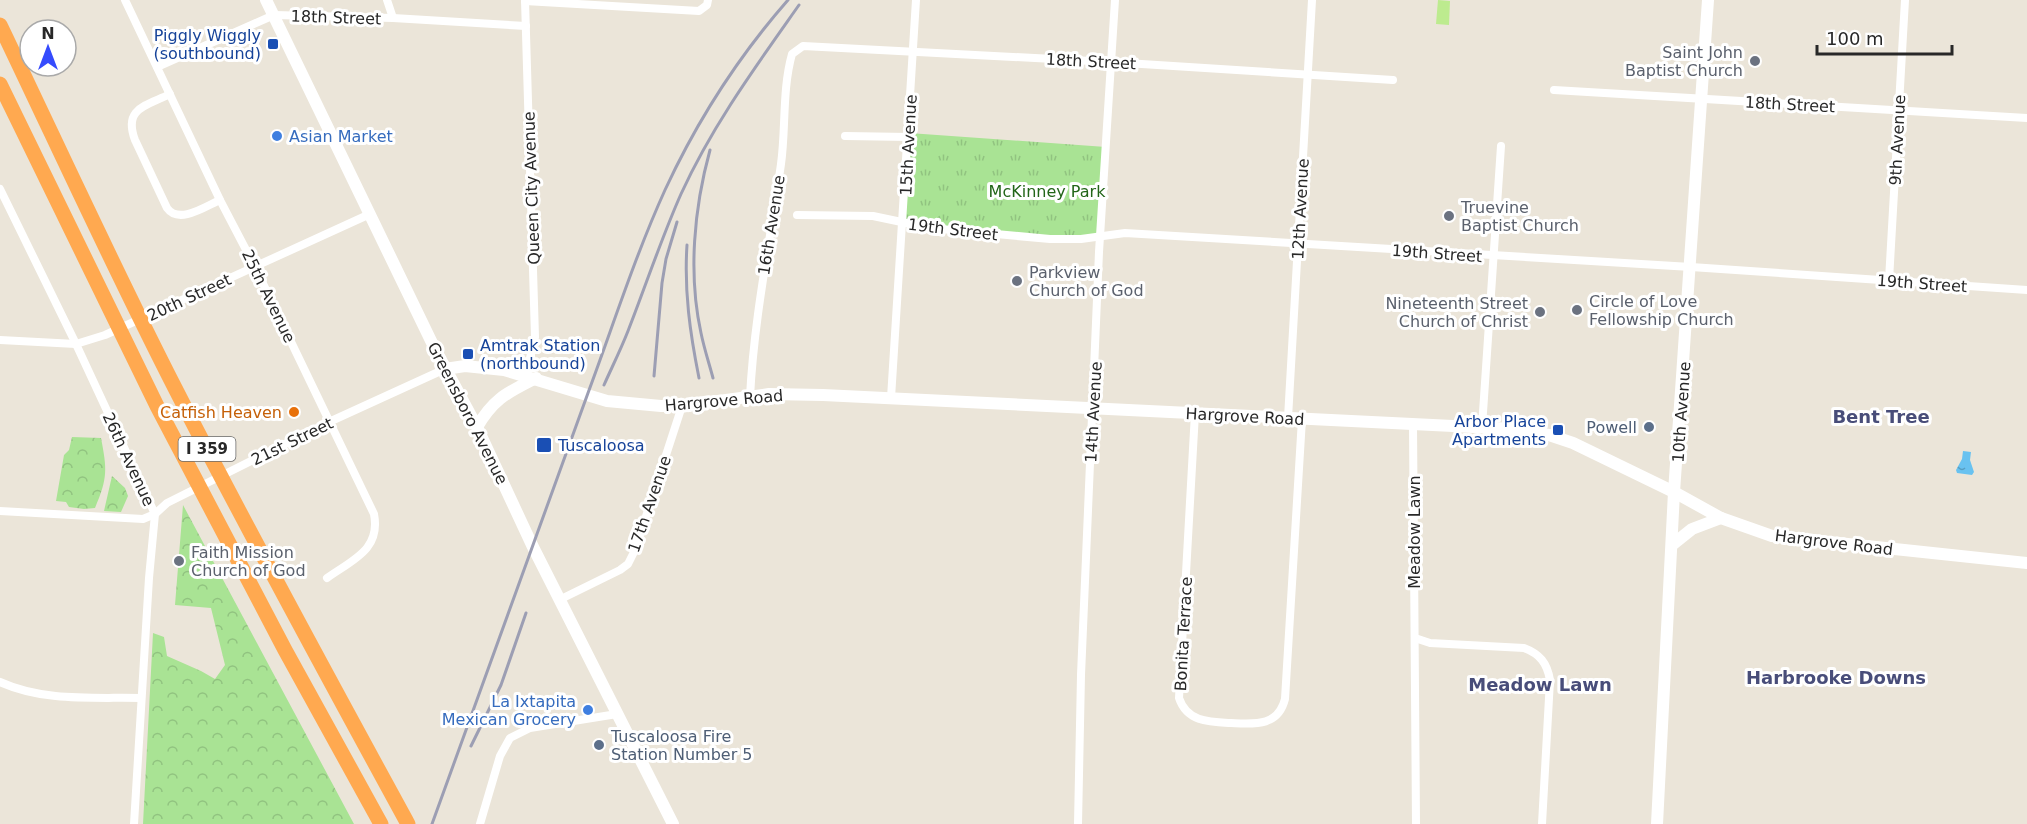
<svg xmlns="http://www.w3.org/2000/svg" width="2027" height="824" font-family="'DejaVu Sans',sans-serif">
  <defs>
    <pattern id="grass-tufts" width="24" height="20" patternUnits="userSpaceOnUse" patternTransform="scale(1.5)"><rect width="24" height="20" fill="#a9e394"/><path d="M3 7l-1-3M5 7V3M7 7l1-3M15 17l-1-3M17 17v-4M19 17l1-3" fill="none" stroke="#91c380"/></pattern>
    <pattern id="forest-crowns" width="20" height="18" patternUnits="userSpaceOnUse" patternTransform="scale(1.5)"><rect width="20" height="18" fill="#a9e394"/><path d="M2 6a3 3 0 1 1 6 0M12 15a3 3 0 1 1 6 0" fill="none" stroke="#91c380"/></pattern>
    <pattern id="water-ripples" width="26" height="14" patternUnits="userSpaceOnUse" patternTransform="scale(1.5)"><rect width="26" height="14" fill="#69c2f0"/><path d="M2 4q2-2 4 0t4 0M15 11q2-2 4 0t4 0" fill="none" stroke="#569ec2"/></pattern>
  </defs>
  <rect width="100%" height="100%" fill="#ebe5d9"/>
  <!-- grass -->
  <path fill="url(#grass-tufts)" d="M 909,133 L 1106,147 L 1100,237 L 1081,239 L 903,223 Z"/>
  <!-- forest -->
  <g fill="url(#forest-crowns)">
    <path d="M 72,437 L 101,438 C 107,469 108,478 95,508 L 84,509 L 69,507 L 66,502 L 56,501 L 64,455 L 69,450 Z"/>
    <path d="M 112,476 L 125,488 L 128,496 L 121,512 L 104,511 Z"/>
    <path d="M 183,505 L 354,824 L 143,824 L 153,633 L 164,637 L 167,656 L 201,671 L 215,679 L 225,665 L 211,608 L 175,605 Z"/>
  </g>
  <!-- pitch -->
  <path fill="#bdeb8f" d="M 1438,0 L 1450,1 L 1449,25 L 1436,24 Z"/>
  <!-- water -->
  <path fill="url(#water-ripples)" d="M 1963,451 L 1971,452 L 1970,460 L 1974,472 L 1972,475 L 1957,473 L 1956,470 L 1962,459 Z"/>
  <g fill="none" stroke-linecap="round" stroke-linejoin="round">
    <!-- minor -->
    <g stroke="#fff" stroke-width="8">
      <path d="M 125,0 L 220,200 L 255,267 L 374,514 C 381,550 352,560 327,578"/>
      <path d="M 387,0 L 393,18"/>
      <path d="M 525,0 L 535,337 L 526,375"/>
      <path d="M 525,1 L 699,11 L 707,5 L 708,0"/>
      <path d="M 157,67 L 274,15 L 393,18 L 526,26"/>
      <path d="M 1554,90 L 2027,118"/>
      <path d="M 170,94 C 146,106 123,108 135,140 L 167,208 C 179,225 206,206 220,200"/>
      <path d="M 845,136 L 909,137"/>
      <path d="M 0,189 L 76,344 L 155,514 L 149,578 L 134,824"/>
      <path d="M 797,215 L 873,216 L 930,228 L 1050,239 L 1081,239 L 1125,233 L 1691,267 L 2027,290"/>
      <path d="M 1889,280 L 1905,0"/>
      <path d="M 0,340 L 76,344 L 105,335 L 370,214"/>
      <path d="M 750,397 C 754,318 770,242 781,164 C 786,128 782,90 792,54 L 803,46 L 1110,62 L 1393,80"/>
      <path d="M 891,398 L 916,0"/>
      <path d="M 1195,413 L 1179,698 C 1187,722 1209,722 1231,723 C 1254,724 1278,727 1285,699 L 1302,419"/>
      <path d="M 1288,418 L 1312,0"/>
      <path d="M 1413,425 L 1416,824"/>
      <path d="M 1482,427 L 1501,146"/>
      <path d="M 0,511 L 143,519 L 155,514 L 167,503 L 329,422 L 445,369"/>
      <path d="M 561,599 L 620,570 L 628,564 L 635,550 L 682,406"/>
      <path d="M 1415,638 L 1430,643 L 1524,648 C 1540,654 1547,663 1550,680 L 1542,824"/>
      <path d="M 0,682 C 44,702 94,697 141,698"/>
      <path d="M 480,824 L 500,756 L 510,738 L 530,728 L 617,714"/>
      <path d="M 1078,824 L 1081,675 L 1099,252 L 1115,0"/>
    </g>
    <!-- secondary -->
    <g stroke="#fff" stroke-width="12">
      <path d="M 266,0 L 434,347 L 477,427 L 532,545 L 673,824"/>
      <path d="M 445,369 L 465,366 L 504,370 L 607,401 L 661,406 L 682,406 L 769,394 L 823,395 L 1514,429 L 1549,435 L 1573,443 L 1674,492 L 1721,518 L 1772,536 L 2027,563"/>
      <path d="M 477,427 C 494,398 507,393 536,378"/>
      <path d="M 1672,545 L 1692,529 L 1721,518"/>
      <path d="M 1657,824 L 1674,492 L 1708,0"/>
    </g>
    <!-- motorway -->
    <g stroke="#ffa950" stroke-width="15">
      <path d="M 0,25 C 58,146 114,269 175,388 C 250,535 329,679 408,824"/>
      <path d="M 0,84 L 157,406 L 285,650 L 381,824"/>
    </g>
    <!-- rail -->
    <g stroke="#9c9eb3" stroke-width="3">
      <path d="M 710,150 C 694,208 688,274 701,333 C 704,348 709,363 713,378"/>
      <path d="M 687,245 C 684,291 690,333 699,378"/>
      <path d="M 654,376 L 662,283 L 666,259 L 677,222"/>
      <path d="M 604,385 C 612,367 621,349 628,331 C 646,285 661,239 681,194 C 712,126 756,66 799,5"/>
      <path d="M 471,746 L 501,685 L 526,613"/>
      <path d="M 432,824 C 484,680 536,537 588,393 C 613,326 635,256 665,190 C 697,121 738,57 788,0"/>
    </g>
  </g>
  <!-- markers -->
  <g fill="#1a4fb4" stroke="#fff" stroke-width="2">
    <rect x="267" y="38" width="12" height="12" rx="3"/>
    <rect x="462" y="348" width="12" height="12" rx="3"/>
    <rect x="1552" y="424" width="12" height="12" rx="3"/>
    <rect x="536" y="437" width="16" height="16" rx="3"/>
  </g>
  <g fill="#6b7280" stroke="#fff" stroke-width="2">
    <circle cx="1755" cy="61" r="6"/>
    <circle cx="1449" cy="216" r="6"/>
    <circle cx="1017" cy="281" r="6"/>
    <circle cx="1577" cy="310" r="6"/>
    <circle cx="1540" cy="312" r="6"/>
    <circle cx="179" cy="561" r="6"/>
  </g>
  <g fill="#3f7fe0" stroke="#fff" stroke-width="2">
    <circle cx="277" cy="136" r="6"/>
    <circle cx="588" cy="710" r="6"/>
  </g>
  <circle fill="#e8710a" stroke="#fff" stroke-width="2" cx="294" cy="412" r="6"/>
  <g fill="#5c6f8a" stroke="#fff" stroke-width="2">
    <circle cx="1649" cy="427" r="6"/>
    <circle cx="599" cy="745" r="6"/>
  </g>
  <g text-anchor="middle" stroke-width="6" stroke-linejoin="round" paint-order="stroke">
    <!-- shield labels -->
    <rect fill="#fff" stroke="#686868" stroke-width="1.5" x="178.5" y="437" width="57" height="24" rx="4.5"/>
    <g font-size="15" font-weight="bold" fill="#282828">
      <text x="207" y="454">I 359</text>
    </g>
    <!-- street labels -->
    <g font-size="16" fill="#282828" stroke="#fff">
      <text transform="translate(336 17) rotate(2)" y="6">18th Street</text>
      <text transform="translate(1091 61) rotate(3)" y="6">18th Street</text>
      <text transform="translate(1790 104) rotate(3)" y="6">18th Street</text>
      <text transform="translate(1897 140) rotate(-87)" y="6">9th Avenue</text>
      <text transform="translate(908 145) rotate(-87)" y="6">15th Avenue</text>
      <text transform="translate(531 188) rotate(-92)" y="6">Queen City Avenue</text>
      <text transform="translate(1300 209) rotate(-87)" y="6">12th Avenue</text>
      <text transform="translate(771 225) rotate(-81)" y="6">16th Avenue</text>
      <text transform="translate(953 229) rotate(7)" y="6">19th Street</text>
      <text transform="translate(1437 253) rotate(4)" y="6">19th Street</text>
      <text transform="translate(1922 283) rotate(4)" y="6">19th Street</text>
      <text transform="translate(269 296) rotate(64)" y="6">25th Avenue</text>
      <text transform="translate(189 297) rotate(-25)" y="6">20th Street</text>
      <text transform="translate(724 400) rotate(-5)" y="6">Hargrove Road</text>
      <text transform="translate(1093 412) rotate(-87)" y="6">14th Avenue</text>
      <text transform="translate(1681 412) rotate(-86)" y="6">10th Avenue</text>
      <text transform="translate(468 413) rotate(63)" y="6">Greensboro Avenue</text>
      <text transform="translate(1245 416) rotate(3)" y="6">Hargrove Road</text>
      <text transform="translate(292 441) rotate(-26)" y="6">21st Street</text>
      <text transform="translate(129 459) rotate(65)" y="6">26th Avenue</text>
      <text transform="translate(649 504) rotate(-71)" y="6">17th Avenue</text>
      <text transform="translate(1414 532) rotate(-90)" y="6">Meadow Lawn</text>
      <text transform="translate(1834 542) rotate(7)" y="6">Hargrove Road</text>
      <text transform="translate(1183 634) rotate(-87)" y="6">Bonita Terrace</text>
    </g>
    <!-- transit labels -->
    <g font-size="16" fill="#164399" stroke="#fff" text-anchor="end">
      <text x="261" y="41">Piggly Wiggly<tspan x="261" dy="18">(southbound)</tspan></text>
      <text x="480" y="351" text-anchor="start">Amtrak Station<tspan x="480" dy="18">(northbound)</tspan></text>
      <text x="1546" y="427">Arbor Place<tspan x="1546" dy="18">Apartments</tspan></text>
      <text x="558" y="451" text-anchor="start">Tuscaloosa</text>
    </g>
    <!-- worship labels -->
    <g font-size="16" fill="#5b616d" stroke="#fff" text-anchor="start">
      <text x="1743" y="58" text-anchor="end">Saint John<tspan x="1743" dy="18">Baptist Church</tspan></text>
      <text x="1461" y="213">Truevine<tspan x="1461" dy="18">Baptist Church</tspan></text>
      <text x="1029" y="278">Parkview<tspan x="1029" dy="18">Church of God</tspan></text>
      <text x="1589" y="307">Circle of Love<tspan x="1589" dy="18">Fellowship Church</tspan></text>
      <text x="1528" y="309" text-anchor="end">Nineteenth Street<tspan x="1528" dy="18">Church of Christ</tspan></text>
      <text x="191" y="558">Faith Mission<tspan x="191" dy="18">Church of God</tspan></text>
    </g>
    <!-- shop labels -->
    <g font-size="16" fill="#366cbe" stroke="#fff" text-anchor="start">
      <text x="289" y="142">Asian Market</text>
      <text x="576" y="707" text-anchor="end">La Ixtapita<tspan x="576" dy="18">Mexican Grocery</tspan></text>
    </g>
    <!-- park labels -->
    <g font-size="16" fill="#226518" stroke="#fff">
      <text x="1047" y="197">McKinney Park</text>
    </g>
    <!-- food labels -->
    <g font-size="16" fill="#c56008" stroke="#fff" text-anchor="end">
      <text x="282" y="418">Catfish Heaven</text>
    </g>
    <!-- service labels -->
    <g font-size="16" fill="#4e5e75" stroke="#fff" text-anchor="end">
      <text x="1637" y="433">Powell</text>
      <text x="611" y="742" text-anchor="start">Tuscaloosa Fire<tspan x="611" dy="18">Station Number 5</tspan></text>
    </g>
    <!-- neighbourhood labels -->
    <g font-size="18" font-weight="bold" fill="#484d79" stroke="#fff">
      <text x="1881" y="423">Bent Tree</text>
      <text x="1836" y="684">Harbrooke Downs</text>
      <text x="1540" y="691">Meadow Lawn</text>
    </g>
  </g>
  <!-- north arrow -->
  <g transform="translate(48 48)"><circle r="28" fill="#ffffff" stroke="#a9a9a9" stroke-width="1.5"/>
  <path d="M0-4.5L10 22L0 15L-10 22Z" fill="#354bfd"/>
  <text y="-9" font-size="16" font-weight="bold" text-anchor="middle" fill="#282828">N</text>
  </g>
  <!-- scale -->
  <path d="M1817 45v9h135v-9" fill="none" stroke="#282828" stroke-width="3"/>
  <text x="1826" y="45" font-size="18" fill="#282828" stroke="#ffffff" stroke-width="4.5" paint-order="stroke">100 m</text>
</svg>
